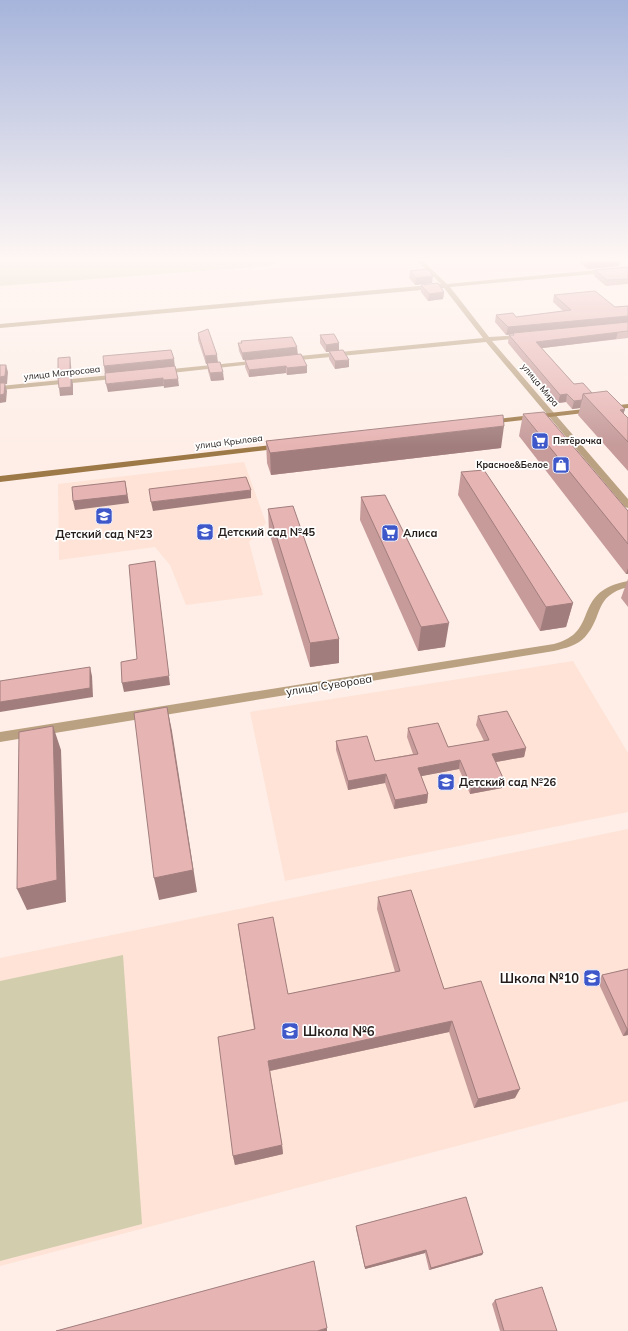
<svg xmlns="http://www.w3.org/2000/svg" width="628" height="1331" font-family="Mulish,sans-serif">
  <rect width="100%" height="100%" fill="#feeee7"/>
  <!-- built -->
  <g fill="#fee3d6">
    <path d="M 244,462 L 266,523 L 249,542 L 263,595 L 186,605 L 170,565 L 155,547 L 59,560 L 58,484 Z"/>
    <path d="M 573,661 L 628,753 L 628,812 L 285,881 L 250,712 Z"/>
    <path d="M 628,829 L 628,1101 L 0,1266 L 0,958 Z"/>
  </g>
  <!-- green -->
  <g fill="#d1cdad">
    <path d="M 0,261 L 280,261 L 269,266 L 0,286 Z"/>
    <path d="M 123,955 L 142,1224 L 0,1261 L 0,981 Z"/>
  </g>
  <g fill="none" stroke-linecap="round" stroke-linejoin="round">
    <!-- minor -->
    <g fill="#baa181" fill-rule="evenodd">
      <path d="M 417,261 L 423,261 L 447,284 L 628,267 L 628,271 L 450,287 L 489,337 L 525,335 L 526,336 L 523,338 L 492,341 L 628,499 L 628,508 L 625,507 L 486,342 L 289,361 L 286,359 L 289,357 L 483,338 L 444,288 L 0,328 L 0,324 L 441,284 Z"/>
      <path d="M 260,360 L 262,361 L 262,363 L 162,374 L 158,372 L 162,370 Z"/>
      <path d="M 121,374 L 125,376 L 124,378 L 0,390 L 0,386 Z"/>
      <path d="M 628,581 L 628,587 C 593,596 604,616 585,637 C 577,646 565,648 554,651 L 0,742 L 0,732 L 554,644 C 592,634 579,608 602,591 C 610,585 619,583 628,581 Z"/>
    </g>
    <!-- secondary -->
    <g fill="#9e7948" fill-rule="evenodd">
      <path d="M 628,404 L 628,408 L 489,424 L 485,422 L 489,420 Z"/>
      <path d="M 281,444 L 284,444 L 284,448 L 0,482 L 0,476 Z"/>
    </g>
  </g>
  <!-- wall -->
  <g fill="#c69b9a">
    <path d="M 580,261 L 620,261 L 619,266 L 587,269 L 580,263 Z"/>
    <path d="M 628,267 L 628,284 L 606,286 L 594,276 L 595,270 Z"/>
    <path d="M 410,271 L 432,283 L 415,285 L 409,278 Z"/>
    <path d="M 421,285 L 444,292 L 443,299 L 428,301 L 421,292 Z"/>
    <path d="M 554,295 L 615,307 L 628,306 L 628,338 L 542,348 L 574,384 L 625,409 L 623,414 L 628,418 L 628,471 L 578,415 L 580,408 L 572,409 L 566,402 L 558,403 L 508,343 L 509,335 L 513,335 L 513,334 L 506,335 L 495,322 L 496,315 L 516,317 L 563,311 L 553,302 Z"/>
    <path d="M 198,333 L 218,362 L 224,380 L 211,381 L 208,371 L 207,364 L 206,364 L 198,340 Z"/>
    <path d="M 320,335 L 339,343 L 339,350 L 349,367 L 335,369 L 329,359 L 329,352 L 326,352 L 320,343 Z"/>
    <path d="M 241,341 L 298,354 L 307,366 L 307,373 L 287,375 L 286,373 L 249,377 L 245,367 L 245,360 L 243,360 L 239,351 L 238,343 L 241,343 Z"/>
    <path d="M 523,414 L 628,511 L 628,574 L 626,574 L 519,436 Z"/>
    <path d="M 266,441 L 501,448 L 271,475 L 267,463 Z"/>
    <path d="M 461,472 L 573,603 L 566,627 L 540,631 L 458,495 Z"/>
    <path d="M 361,497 L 445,647 L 418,651 L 360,520 Z"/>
    <path d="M 268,509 L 339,639 L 339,663 L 310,667 L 269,532 Z"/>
    <path d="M 628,579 L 628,607 L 621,598 Z"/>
    <path d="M 478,716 L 526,748 L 524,757 L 496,762 L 502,788 L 470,794 L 459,769 L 421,776 L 428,794 L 427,803 L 394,809 L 385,783 L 348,790 L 336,750 L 336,741 L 375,761 L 413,754 L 407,737 L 408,728 L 448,747 L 484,741 L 476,725 Z"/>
    <path d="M 378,897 L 444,989 L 515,1098 L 474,1108 L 449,1032 L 270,1071 L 282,1145 L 283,1154 L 235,1165 L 233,1156 L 254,1029 L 238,924 L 288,994 L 395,972 L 377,909 Z"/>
    <path d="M 628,969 L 628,1035 L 623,1036 L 598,982 L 602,975 Z"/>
    <path d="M 356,1226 L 483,1253 L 482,1255 L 429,1270 L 425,1253 L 365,1269 L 356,1229 Z"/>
    <path d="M 495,1300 L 557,1331 L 500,1331 L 492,1304 Z"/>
  </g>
  <!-- shaded-wall -->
  <g fill="#a17e7d">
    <path d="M 606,261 L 620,261 L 619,266 L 587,269 L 588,263 Z"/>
    <path d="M 433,276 L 432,283 L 415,285 L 416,278 Z"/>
    <path d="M 444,292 L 443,299 L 428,301 L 429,294 Z"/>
    <path d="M 628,316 L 628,323 L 513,333 L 513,334 L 506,335 L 508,327 Z"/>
    <path d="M 618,332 L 616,339 L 535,349 L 536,342 Z"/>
    <path d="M 339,343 L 339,351 L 326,352 L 326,345 Z"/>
    <path d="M 297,347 L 298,355 L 243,360 L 242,353 Z"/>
    <path d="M 217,355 L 218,363 L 206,364 L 205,356 Z"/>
    <path d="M 70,357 L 71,365 L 72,377 L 71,377 L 73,384 L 73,395 L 60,396 L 59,388 L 60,379 L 58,371 Z"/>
    <path d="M 174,359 L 175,367 L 105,374 L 104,366 Z"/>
    <path d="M 349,360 L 349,367 L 335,369 L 335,361 Z"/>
    <path d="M 6,365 L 8,372 L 7,384 L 5,384 L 7,391 L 6,402 L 0,403 L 0,377 Z"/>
    <path d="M 286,366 L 286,373 L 249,377 L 249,370 Z"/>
    <path d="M 307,366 L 307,373 L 287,375 L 287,368 Z"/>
    <path d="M 223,372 L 224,380 L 211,381 L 210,373 Z"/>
    <path d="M 163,378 L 164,386 L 108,392 L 106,384 Z"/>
    <path d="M 178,379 L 179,386 L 164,388 L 163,380 Z"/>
    <path d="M 567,394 L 566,402 L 558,403 L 560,395 Z"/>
    <path d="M 582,400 L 580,408 L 572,409 L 574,401 Z"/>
    <path d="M 625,409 L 618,431 L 620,410 Z"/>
    <path d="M 504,426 L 501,448 L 271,475 L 270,453 Z"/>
    <path d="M 125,481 L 129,503 L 75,510 L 73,501 Z"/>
    <path d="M 251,490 L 251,498 L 153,511 L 151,502 Z"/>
    <path d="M 155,561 L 170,685 L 124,692 L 122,683 L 169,676 Z"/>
    <path d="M 628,568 L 628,574 L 626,574 Z"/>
    <path d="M 573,603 L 566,627 L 540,631 L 546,607 Z"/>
    <path d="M 449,623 L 445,647 L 418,651 L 421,627 Z"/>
    <path d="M 339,639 L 339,663 L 310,667 L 310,643 Z"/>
    <path d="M 90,667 L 92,676 L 93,697 L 0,712 L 0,702 Z"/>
    <path d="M 167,707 L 172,731 L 197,892 L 159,900 L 154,878 Z"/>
    <path d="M 53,726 L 61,750 L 66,902 L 27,910 L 17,889 Z"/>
    <path d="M 526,748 L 524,757 L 490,763 L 492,754 Z"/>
    <path d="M 460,760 L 459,769 L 417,777 L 418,768 Z"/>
    <path d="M 386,774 L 385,783 L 348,790 L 348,781 Z"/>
    <path d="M 504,780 L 502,788 L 470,794 L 471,786 Z"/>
    <path d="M 428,794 L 427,803 L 394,809 L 395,800 Z"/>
    <path d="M 452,1021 L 449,1032 L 269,1071 L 268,1061 Z"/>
    <path d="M 627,1029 L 628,1029 L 628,1035 L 623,1036 Z"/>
    <path d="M 520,1089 L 515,1098 L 474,1108 L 478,1099 Z"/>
    <path d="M 282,1145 L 283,1154 L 235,1165 L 233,1156 Z"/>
    <path d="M 426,1250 L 425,1253 L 365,1269 L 365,1267 Z"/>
    <path d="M 483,1253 L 482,1255 L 429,1270 L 431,1268 Z"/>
    <path d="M 327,1328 L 327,1331 L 317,1331 Z"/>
  </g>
  <!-- building -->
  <g fill="#e6b4b3" stroke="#a17e7d">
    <path d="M 586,261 L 606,261 L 588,263 Z"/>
    <path d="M 628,267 L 628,279 L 607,280 L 595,270 Z"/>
    <path d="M 428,269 L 433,276 L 416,278 L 410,271 Z"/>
    <path d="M 438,283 L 444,292 L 429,294 L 421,285 Z"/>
    <path d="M 595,291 L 615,307 L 628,306 L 628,316 L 508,327 L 496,315 L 513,313 L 516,317 L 571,310 L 554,295 Z"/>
    <path d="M 628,322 L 628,331 L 536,342 L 574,384 L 583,383 L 592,393 L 583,394 L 582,400 L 574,401 L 567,394 L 560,395 L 509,335 L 514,335 L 513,333 Z"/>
    <path d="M 208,329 L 217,355 L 205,356 L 198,333 Z"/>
    <path d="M 334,334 L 339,343 L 326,345 L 320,335 Z"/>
    <path d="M 292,337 L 297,347 L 242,353 L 238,343 L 242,343 L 241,341 Z"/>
    <path d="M 171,350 L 174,359 L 104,366 L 103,356 Z"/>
    <path d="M 343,350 L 349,360 L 335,361 L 329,351 Z"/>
    <path d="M 301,354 L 307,366 L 287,368 L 286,366 L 249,370 L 245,360 Z"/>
    <path d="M 70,357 L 70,370 L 58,371 L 58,358 Z"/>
    <path d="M 220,362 L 223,372 L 210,373 L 207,363 Z"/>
    <path d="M 0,365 L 6,365 L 5,376 L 0,377 Z"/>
    <path d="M 175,366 L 178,379 L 163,380 L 163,378 L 106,384 L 105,373 Z"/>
    <path d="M 71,376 L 71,387 L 59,388 L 58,378 Z"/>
    <path d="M 0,383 L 5,383 L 4,394 L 0,395 Z"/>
    <path d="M 607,391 L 625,409 L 620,410 L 628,418 L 628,442 L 583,394 Z"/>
    <path d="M 544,412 L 628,511 L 628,544 L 523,414 Z"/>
    <path d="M 503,415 L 504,426 L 270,453 L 266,441 Z"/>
    <path d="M 484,470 L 573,603 L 546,607 L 461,472 Z"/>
    <path d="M 246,477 L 251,490 L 151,502 L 149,489 Z"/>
    <path d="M 125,481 L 127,495 L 73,501 L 72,487 Z"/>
    <path d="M 385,495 L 449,623 L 421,627 L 361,497 Z"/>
    <path d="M 293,506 L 339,639 L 310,643 L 268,509 Z"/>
    <path d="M 155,561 L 169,676 L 122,683 L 121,662 L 137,659 L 129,565 Z"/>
    <path d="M 90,667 L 90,688 L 0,702 L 0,681 Z"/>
    <path d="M 167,707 L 193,870 L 154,878 L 134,713 Z"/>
    <path d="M 507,711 L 526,748 L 492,754 L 504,780 L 471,786 L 460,760 L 418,768 L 428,794 L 395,800 L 386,774 L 348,781 L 336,741 L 367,736 L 375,761 L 418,754 L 408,728 L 438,723 L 448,747 L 489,740 L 478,716 Z"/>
    <path d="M 53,726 L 57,880 L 17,889 L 19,732 Z"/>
    <path d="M 411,890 L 444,989 L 481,981 L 520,1089 L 478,1099 L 452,1021 L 268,1061 L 282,1145 L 233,1156 L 218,1037 L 255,1029 L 238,924 L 273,917 L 288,994 L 400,971 L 378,897 Z"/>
    <path d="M 628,969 L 628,1029 L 627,1029 L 602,975 Z"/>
    <path d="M 466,1197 L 483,1253 L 431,1268 L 426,1250 L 365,1267 L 356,1226 Z"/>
    <path d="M 314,1261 L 327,1328 L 317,1331 L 56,1331 Z"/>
    <path d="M 542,1287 L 557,1331 L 504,1331 L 495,1300 Z"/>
  </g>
  <!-- sky -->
  <linearGradient id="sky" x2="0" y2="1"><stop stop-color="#a6b4db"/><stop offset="0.58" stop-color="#fff7f4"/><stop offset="1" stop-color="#fff7f4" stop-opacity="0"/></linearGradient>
  <rect width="628" height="447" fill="url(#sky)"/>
  <!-- icons -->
  <defs>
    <symbol id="supermarket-square" viewBox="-11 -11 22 22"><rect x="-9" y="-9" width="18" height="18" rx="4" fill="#3e57c9" stroke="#fff"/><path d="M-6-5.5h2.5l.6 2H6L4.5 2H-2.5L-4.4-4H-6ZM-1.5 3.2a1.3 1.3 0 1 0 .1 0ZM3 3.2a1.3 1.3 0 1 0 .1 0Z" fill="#fff"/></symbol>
    <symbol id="shop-square" viewBox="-11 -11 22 22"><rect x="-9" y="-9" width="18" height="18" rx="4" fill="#3e57c9" stroke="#fff"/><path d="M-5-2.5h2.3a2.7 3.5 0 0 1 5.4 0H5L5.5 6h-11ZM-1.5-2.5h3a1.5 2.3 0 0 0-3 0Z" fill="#fff"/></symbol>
    <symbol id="school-square" viewBox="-11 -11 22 22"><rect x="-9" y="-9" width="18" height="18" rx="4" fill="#3e57c9" stroke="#fff"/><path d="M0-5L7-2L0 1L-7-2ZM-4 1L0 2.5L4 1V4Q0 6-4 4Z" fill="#fff"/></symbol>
  </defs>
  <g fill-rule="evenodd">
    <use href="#supermarket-square" x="530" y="431" width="20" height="20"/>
    <use href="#shop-square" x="551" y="455" width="20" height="20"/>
    <use href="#school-square" x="94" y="506" width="20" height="20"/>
    <use href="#school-square" x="195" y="522" width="20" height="20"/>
    <use href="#supermarket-square" x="380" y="523" width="20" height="20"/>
    <use href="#school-square" x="436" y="772" width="20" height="20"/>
    <use href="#school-square" x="582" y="968" width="20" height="20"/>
    <use href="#school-square" x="280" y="1021" width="20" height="20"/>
  </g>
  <g text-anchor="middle" stroke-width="3.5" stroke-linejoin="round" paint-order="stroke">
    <!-- far-street labels -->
    <g font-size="9" fill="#231c19" stroke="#fff">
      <text transform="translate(62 373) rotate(-6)" y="3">улица Матросова</text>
      <text transform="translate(540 385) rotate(50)" y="3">улица Мира</text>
      <text transform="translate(229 442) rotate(-7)" y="3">улица Крылова</text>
    </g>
    <!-- far-poi labels -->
    <g font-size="9" font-weight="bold" fill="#231c19" stroke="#fff" text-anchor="start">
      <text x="553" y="444">Пятёрочка</text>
      <text x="548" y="468" text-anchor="end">Красное&amp;Белое</text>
    </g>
    <!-- poi labels -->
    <g font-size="11" font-weight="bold" fill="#231c19" stroke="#fff" text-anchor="start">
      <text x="218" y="536">Детский сад №45</text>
      <text x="403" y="537">Алиса</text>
      <text x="104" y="538" text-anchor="middle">Детский сад №23</text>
      <text x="459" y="786">Детский сад №26</text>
    </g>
    <!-- street labels -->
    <g font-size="11" fill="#231c19" stroke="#fff">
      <text transform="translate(329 685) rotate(-9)" y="4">улица Суворова</text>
    </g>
    <!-- near-poi labels -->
    <g font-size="13" font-weight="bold" fill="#231c19" stroke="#fff" text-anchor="end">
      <text x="579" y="983">Школа №10</text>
      <text x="303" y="1036" text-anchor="start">Школа №6</text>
    </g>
  </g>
</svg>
